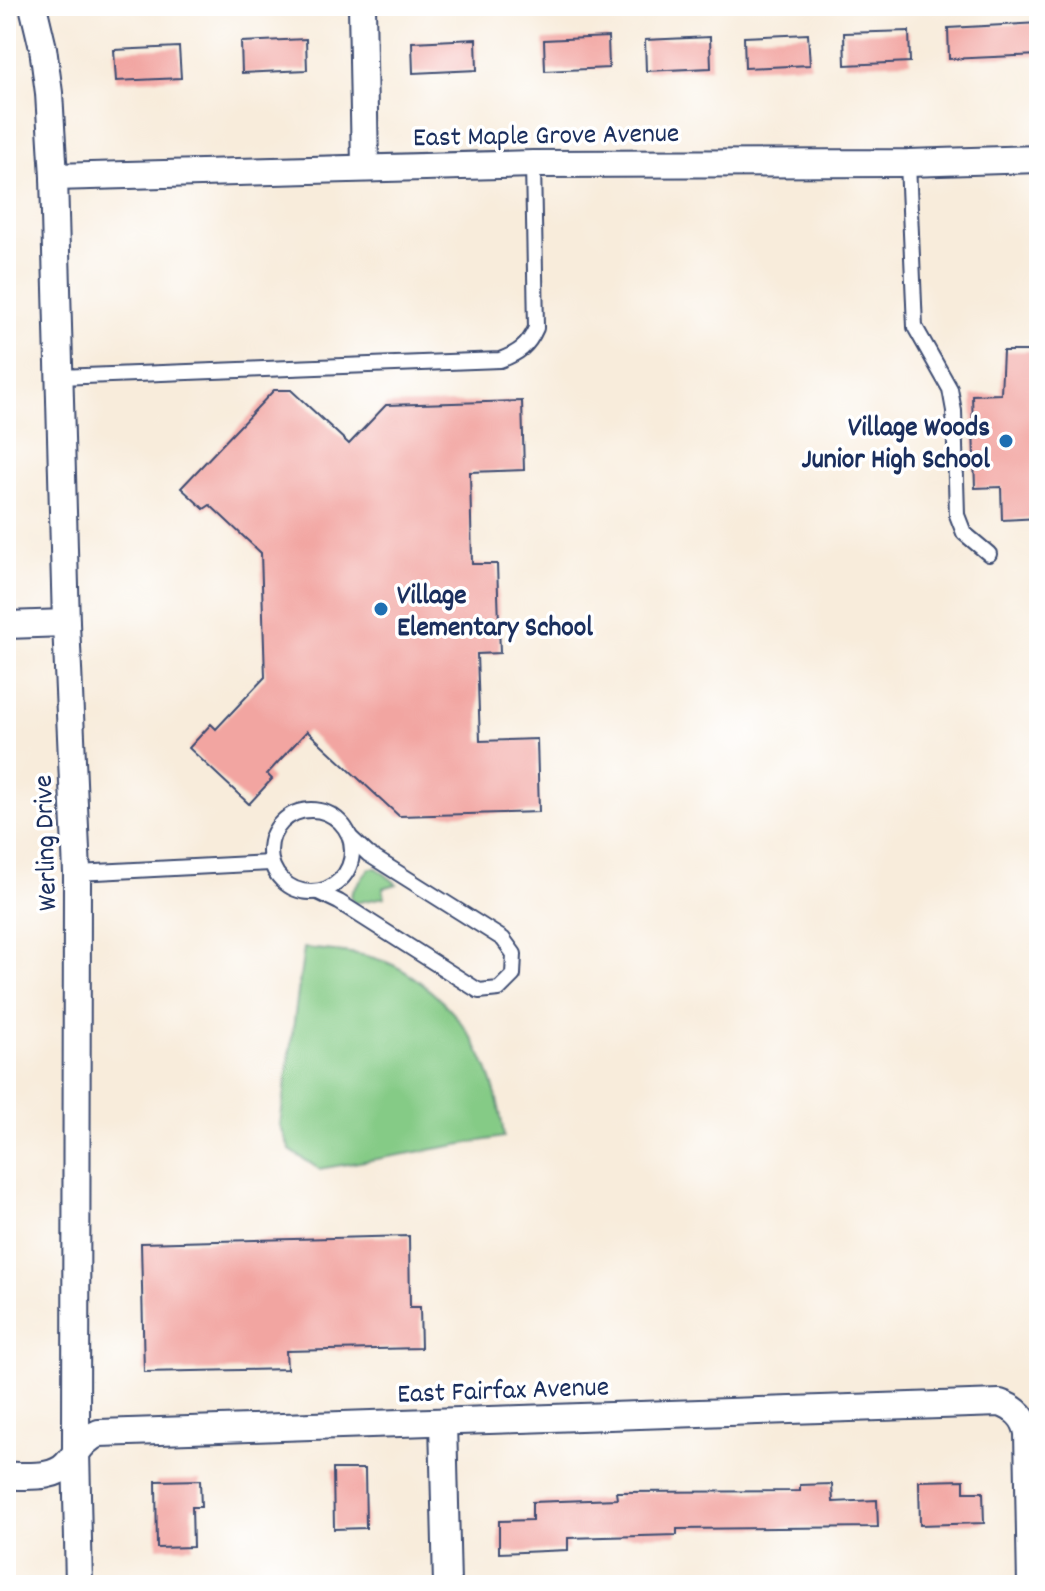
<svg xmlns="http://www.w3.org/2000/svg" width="1045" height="1591" font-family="Dekko,sans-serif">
  <rect width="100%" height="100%" fill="#fff"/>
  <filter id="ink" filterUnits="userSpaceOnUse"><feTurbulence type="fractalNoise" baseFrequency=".0125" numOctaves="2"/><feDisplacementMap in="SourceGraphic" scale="16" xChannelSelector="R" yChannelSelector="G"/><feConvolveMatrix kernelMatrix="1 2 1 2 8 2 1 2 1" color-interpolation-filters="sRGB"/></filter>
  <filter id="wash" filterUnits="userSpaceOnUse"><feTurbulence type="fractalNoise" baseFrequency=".006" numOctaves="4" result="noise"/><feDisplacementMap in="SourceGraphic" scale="32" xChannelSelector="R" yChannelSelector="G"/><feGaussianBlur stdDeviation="1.8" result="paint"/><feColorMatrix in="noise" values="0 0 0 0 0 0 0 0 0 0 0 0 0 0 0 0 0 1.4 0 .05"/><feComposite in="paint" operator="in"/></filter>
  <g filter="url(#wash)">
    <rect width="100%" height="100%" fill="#f8ecdb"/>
    <!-- green -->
    <g fill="#85cb86" stroke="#507d72" stroke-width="2">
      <path d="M 370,868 L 377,868 L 397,884 L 383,888 L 385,897 L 355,903 L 351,898 L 352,891 Z"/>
      <path d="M 304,948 C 334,951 365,952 393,965 C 408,972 421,982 433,993 C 477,1031 497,1080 504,1137 L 319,1169 L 290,1150 L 280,1125 Z"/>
    </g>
    <g id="blocks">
      <!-- building -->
      <g fill="#f2a5a1">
        <path d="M 1039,23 L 1039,55 L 949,59 L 948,28 Z"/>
        <path d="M 909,31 L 910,62 L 845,65 L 844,33 Z"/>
        <path d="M 808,34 L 810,65 L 745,68 L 744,37 Z"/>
        <path d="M 608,37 L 609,68 L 545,71 L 544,40 Z"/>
        <path d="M 710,37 L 711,68 L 646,71 L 645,40 Z"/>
        <path d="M 306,39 L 307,70 L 242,73 L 241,42 Z"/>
        <path d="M 476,39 L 477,70 L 413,73 L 412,42 Z"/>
        <path d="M 179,47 L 181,78 L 116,81 L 114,50 Z"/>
        <path d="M 1003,351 L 1039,351 L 1039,518 L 1002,520 L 1001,487 L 975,488 L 972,395 L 1001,394 Z"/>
        <path d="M 274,390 L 291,390 L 349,444 L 386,405 L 522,401 L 524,470 L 470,472 L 472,564 L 497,564 L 500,653 L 477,654 L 480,741 L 537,739 L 539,812 L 399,816 L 307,731 L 267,774 L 272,779 L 249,804 L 189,748 L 211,724 L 216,729 L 265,677 L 261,553 L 210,505 L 204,509 L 181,488 Z"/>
        <path d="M 409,1236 L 410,1307 L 420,1307 L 421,1348 L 286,1351 L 287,1369 L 144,1372 L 141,1243 Z"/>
        <path d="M 333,1469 L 365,1469 L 366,1528 L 334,1529 Z"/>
        <path d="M 200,1480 L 201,1507 L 192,1507 L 193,1547 L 157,1548 L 156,1481 Z"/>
        <path d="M 964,1480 L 964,1492 L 983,1492 L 984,1523 L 920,1525 L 919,1481 Z"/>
        <path d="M 832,1484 L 833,1502 L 877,1500 L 878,1527 L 677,1529 L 677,1535 L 568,1538 L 568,1550 L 499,1553 L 499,1521 L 532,1520 L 532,1502 L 617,1499 L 616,1492 L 800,1491 L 800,1485 Z"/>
      </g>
    </g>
  </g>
  <g filter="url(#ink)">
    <use href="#blocks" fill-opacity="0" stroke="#3c4b71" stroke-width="2"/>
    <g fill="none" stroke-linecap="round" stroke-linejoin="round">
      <defs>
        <g id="lane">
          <path d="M 908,163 L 915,327 L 950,389 L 954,411 L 957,515 L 964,533 L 989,554"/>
          <path d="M 59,377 L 500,360 C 519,353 528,346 536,328 L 533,164"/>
          <circle cx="311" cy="851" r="41"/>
          <path d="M 77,873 L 271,863"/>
          <path d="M 318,892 L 339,902 L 479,991 L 499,989 L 513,975 L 514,954 L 503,939 L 368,854 L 351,838"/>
        </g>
        <g id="street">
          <path d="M 33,6 L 43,48 L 49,93 L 54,177 L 66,623 L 77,873 L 76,1450 L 79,1585"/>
          <path d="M 362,6 L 365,167"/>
          <path d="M 54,177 L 533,164 L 908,163 L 1039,159"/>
          <path d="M 6,625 L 66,623"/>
          <path d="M 443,1422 L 447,1585"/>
          <path d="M 6,1476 C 25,1475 53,1480 67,1464 C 78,1452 83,1440 99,1433 L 1000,1403 C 1015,1408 1025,1417 1028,1433 L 1031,1585"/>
        </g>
      </defs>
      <!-- lane casing -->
      <use href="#lane" stroke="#3c4b71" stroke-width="18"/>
      <!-- street casing -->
      <use href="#street" stroke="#3c4b71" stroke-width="30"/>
      <!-- lane -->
      <use href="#lane" stroke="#fff" stroke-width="14"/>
      <!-- street -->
      <use href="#street" stroke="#fff" stroke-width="26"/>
    </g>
  </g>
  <!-- markers -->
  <g fill="#1f6fb2" stroke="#fff" stroke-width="3">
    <circle cx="1006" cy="441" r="8"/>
    <circle cx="381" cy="609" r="8"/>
  </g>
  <g text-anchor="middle" stroke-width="7" stroke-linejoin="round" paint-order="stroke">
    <!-- street labels -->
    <g font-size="28" fill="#1b2f5e" stroke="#fff">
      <text transform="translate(546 133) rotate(-1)" y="10">East Maple Grove Avenue</text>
      <text transform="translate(43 843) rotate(-92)" y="10">Werling Drive</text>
      <text transform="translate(503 1388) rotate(-2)" y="10">East Fairfax Avenue</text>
    </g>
    <!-- poi labels -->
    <g font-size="28" font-weight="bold" fill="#1b2f5e" stroke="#fff" text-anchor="end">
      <text x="990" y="435">Village Woods<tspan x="990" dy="32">Junior High School</tspan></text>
      <text x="397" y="603" text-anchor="start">Village<tspan x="397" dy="32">Elementary School</tspan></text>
    </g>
  </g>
  <!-- margin -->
  <rect width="1045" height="1591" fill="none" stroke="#fff" stroke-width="32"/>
</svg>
